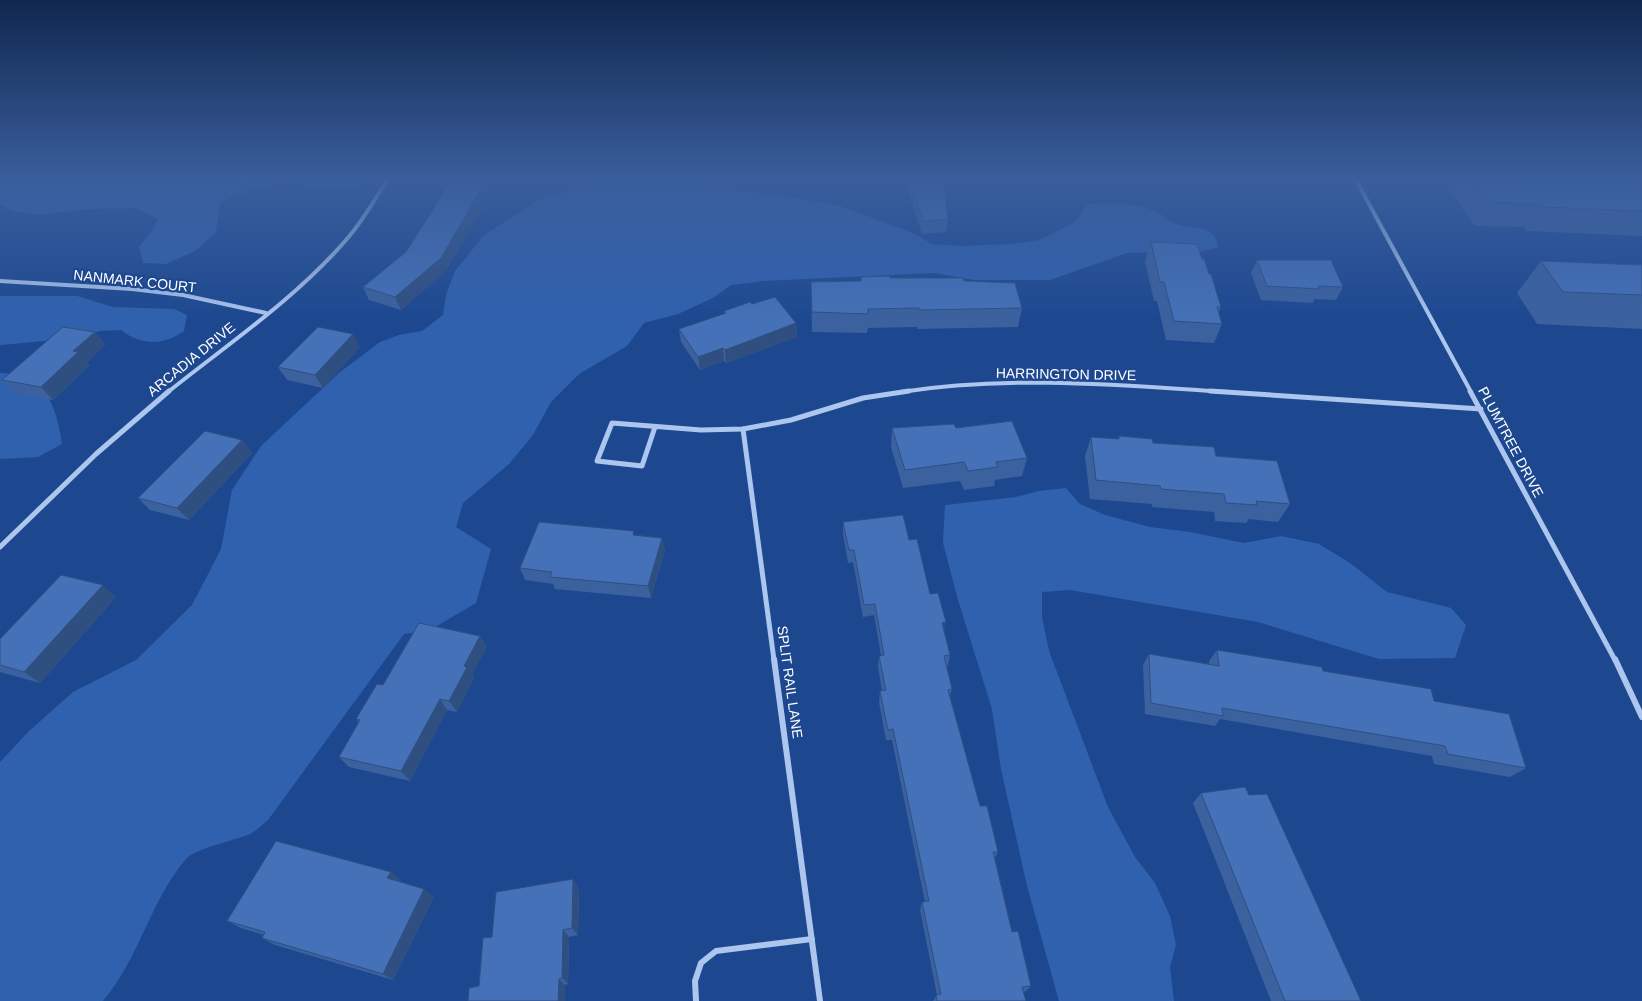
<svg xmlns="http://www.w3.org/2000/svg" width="1642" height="1001" font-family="Helvetica,sans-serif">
  <rect width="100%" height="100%" fill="#1d4890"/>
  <!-- green -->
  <g fill="#3061ae">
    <path d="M 0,180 L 368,180 C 354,190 334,192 317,189 C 309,188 302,185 294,184 C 266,183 245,191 220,202 L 216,232 L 195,251 L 166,264 L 143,263 L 139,247 L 153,229 L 158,219 L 136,208 L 86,209 L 39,215 L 12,211 L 0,205 Z"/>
    <path d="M 688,189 L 760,193 L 838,205 L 915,234 L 932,244 L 963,246 L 1011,244 L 1039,240 L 1075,222 L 1088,204 C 1112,203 1135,202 1157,212 C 1164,215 1169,222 1176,224 C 1195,230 1215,224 1218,247 L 1200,252 L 1127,253 L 1050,280 L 974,280 L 934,273 L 764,281 L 731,285 L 713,298 L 678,314 L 644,323 L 627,346 L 579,374 L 551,402 L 533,435 L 509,464 L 463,503 L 456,527 L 491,549 L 476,603 L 430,630 L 404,634 L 268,820 C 262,825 256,831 250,834 C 236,840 194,849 186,859 C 150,901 139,959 103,1001 L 0,1001 L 0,762 L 28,732 L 73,692 L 136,660 L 192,605 L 221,549 L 232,490 L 261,446 L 340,372 L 380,342 L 399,335 L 422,331 L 443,315 L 446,295 L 455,271 L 484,235 L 546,196 L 579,190 Z"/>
    <path d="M 0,296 L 77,296 L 113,307 L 174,309 L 187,315 L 184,331 C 179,334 172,339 166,340 C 151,345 133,340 121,330 L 100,331 L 75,338 L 2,345 L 0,345 Z"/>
    <path d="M 0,373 C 46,373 56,406 62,444 L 38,457 L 0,459 Z"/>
    <path d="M 1066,488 L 1080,504 L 1105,515 L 1150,527 L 1190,532 L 1244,543 L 1281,536 L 1319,544 L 1350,563 L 1387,592 L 1451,608 L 1466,625 L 1455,658 L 1379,659 L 1258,622 L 1070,590 L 1042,592 L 1042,617 L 1049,651 L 1108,807 L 1135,857 L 1155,883 L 1170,916 L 1176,945 L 1170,967 L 1174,1001 L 1059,1001 L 1027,886 L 1001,769 L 992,709 L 958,600 L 943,543 L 945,505 L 1016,497 L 1039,491 Z"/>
  </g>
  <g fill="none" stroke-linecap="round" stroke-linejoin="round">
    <!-- stream -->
    <path fill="#a0c0ef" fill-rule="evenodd" d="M 232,180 L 253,180 C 249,183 236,183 232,180 Z"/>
    <!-- minor-far2 -->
    <g stroke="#acc6ee" stroke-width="4">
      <path d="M 1356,180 L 1471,392"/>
      <path d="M 0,281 L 132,289 L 183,295 L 266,313"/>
      <path d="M 168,392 C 228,344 295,299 346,240 C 362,222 374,201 387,180"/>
      <path d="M 901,392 C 1009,375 1120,385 1228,392"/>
    </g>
    <!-- minor-far1 -->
    <g stroke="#acc6ee" stroke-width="5">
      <path d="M 1210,391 L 1481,409"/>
      <path d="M 1470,391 L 1615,660"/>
      <path d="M 655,427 L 642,466 L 597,461 L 612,423 L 701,430 L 743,429 L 791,420 L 863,398 L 909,391"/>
      <path d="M 743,429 L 774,660"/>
      <path d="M 0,547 L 96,454 L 169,391"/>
    </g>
    <!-- minor -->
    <g stroke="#acc6ee" stroke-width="6">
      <path d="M 774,659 L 820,1001"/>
      <path d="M 1615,659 L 1642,717"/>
      <path d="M 696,1001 L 695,981 L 701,963 L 716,951 L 812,939"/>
    </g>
  </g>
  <!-- wall -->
  <g fill="#3b619e">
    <path d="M 904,180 L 943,180 L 948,219 L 946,232 L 922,234 Z"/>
    <path d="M 1444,180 L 1642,180 L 1642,236 L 1527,231 L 1524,227 L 1475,226 Z"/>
    <path d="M 485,182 L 489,195 L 446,271 L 401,310 L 369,300 L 363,287 L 406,252 Z"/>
    <path d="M 1151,242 L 1202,259 L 1221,307 L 1219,312 L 1222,324 L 1214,343 L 1166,340 L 1157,301 L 1154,301 L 1145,261 Z"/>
    <path d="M 1257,260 L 1343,287 L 1336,300 L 1314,299 L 1313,303 L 1261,300 L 1251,273 Z"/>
    <path d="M 1541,261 L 1642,265 L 1642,329 L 1537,324 L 1517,293 Z"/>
    <path d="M 861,277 L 964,281 L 1022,308 L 1018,327 L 917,329 L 917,327 L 868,328 L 867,333 L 812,332 L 811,282 L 861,281 Z"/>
    <path d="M 752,304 L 796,323 L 797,337 L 726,363 L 724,361 L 700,370 L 681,342 L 679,329 L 724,314 L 724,311 Z"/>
    <path d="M 95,332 L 105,345 L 87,362 L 90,365 L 53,400 L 15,393 L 2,380 Z"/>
    <path d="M 360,347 L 323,388 L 287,380 L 278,367 Z"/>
    <path d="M 892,428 L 956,428 L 1027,458 L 1022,476 L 995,480 L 994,486 L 964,490 L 960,481 L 903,488 L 891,447 Z"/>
    <path d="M 1119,436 L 1216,456 L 1290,504 L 1278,522 L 1249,519 L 1246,523 L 1215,521 L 1214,512 L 1152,507 L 1152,504 L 1090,499 L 1085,456 L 1091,437 L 1118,439 Z"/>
    <path d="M 242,440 L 252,453 L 189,520 L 150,510 L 138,498 Z"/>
    <path d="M 843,522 L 909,540 L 944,630 L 950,655 L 948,666 L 946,666 L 952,689 L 950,696 L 980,806 L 998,852 L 995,858 L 1012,932 L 1031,986 L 1026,991 L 1023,992 L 1026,1001 L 933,1001 L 937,995 L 920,910 L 922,902 L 925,902 L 892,740 L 886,740 L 879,702 L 880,691 L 882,691 L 878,667 L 879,656 L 881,656 L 874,615 L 863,617 L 853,562 L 848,563 L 843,534 Z"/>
    <path d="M 635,535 L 662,538 L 665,550 L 651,598 L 555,589 L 553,584 L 525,580 L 520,568 Z"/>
    <path d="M 116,597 L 40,683 L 0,672 L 0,639 Z"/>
    <path d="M 480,636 L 487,647 L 472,674 L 474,678 L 457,712 L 447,710 L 410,781 L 349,767 L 339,757 L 359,722 L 356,719 L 383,685 Z"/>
    <path d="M 1217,650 L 1323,671 L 1434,701 L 1526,768 L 1510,777 L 1434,764 L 1432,756 L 1220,719 L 1215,726 L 1145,714 L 1143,665 L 1149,654 L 1209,664 L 1209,661 Z"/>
    <path d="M 1201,793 L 1249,795 L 1361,1001 L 1271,1001 L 1193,803 Z"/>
    <path d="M 401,880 L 400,882 L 434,897 L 393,980 L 275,945 L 262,938 L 264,935 L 241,928 L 227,921 Z"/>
    <path d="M 579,887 L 578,935 L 569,937 L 568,984 L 565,985 L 565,1001 L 468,1001 L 479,986 Z"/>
  </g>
  <!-- shaded-wall -->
  <g fill="#304f81">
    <path d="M 485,182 L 489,195 L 446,271 L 401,310 L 395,297 Z"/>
    <path d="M 796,323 L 797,337 L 726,363 L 725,350 Z"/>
    <path d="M 95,332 L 105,345 L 87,362 L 90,365 L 53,400 L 41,387 L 73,351 Z"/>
    <path d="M 353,334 L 360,347 L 323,388 L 315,375 Z"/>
    <path d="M 723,348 L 724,361 L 700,370 L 698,357 Z"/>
    <path d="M 242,440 L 252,453 L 189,520 L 177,508 Z"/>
    <path d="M 662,538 L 665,550 L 651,598 L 648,586 Z"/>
    <path d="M 103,585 L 116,597 L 40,683 L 24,672 Z"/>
    <path d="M 946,622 L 943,634 L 942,623 Z"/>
    <path d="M 480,636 L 487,647 L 472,674 L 474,678 L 457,712 L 449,701 L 464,666 Z"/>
    <path d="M 440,699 L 447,710 L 410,781 L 401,771 Z"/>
    <path d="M 391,872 L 401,880 L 397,886 L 387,878 Z"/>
    <path d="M 573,879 L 579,887 L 578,935 L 572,928 Z"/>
    <path d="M 424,889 L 434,897 L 393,980 L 383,974 Z"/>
    <path d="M 563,930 L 569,937 L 568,984 L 562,978 Z"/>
    <path d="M 559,979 L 565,985 L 565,1001 L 558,1001 Z"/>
  </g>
  <!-- building -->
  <g fill="#4571b8" stroke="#304f81">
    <path d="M 910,180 L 943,180 L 948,219 L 923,221 Z"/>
    <path d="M 1475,180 L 1642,180 L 1642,211 L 1544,207 L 1541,204 L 1490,202 Z"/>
    <path d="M 451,181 L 485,182 L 441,258 L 395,297 L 363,287 L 406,252 Z"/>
    <path d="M 1151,242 L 1197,244 L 1202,259 L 1204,259 L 1209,274 L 1211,274 L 1221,307 L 1217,307 L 1222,324 L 1174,321 L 1164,282 L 1160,282 Z"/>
    <path d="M 1257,260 L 1331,260 L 1343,287 L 1318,286 L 1320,289 L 1267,286 Z"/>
    <path d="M 1541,261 L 1642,265 L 1642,295 L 1563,292 Z"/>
    <path d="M 889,276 L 890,278 L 963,278 L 964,281 L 1015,283 L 1022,308 L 919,310 L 919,308 L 868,309 L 868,314 L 812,312 L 811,282 L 861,281 L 861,277 Z"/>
    <path d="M 775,297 L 796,323 L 725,350 L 723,348 L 698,357 L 679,329 L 726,313 L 724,311 L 750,302 L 752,304 Z"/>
    <path d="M 63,327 L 95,332 L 73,351 L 78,352 L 41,387 L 2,380 Z"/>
    <path d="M 318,327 L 353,334 L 315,375 L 278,367 Z"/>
    <path d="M 1012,421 L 1027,458 L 996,462 L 998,467 L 968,471 L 964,462 L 905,470 L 892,428 L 954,424 L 956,428 Z"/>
    <path d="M 205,431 L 242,440 L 177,508 L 138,498 Z"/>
    <path d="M 1119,436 L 1152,439 L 1153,443 L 1214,447 L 1216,456 L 1277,461 L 1290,504 L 1256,501 L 1257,505 L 1226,503 L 1224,494 L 1161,489 L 1160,486 L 1096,480 L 1091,437 L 1119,439 Z"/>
    <path d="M 903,515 L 909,540 L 917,539 L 930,594 L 938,593 L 946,622 L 942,623 L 950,655 L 944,656 L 952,689 L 948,690 L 980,806 L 987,806 L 998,852 L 993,852 L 1012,932 L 1018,931 L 1031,986 L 1022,987 L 1026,1001 L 937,1001 L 936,995 L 941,994 L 922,902 L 929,901 L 893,729 L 888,730 L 880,691 L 886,690 L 879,656 L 884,655 L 875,604 L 864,605 L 854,550 L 849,550 L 843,522 Z"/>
    <path d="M 539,522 L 634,531 L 633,535 L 662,538 L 648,586 L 550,577 L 552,572 L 520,568 Z"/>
    <path d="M 61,575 L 103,585 L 24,672 L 0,665 L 0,639 Z"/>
    <path d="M 419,623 L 480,636 L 464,666 L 467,667 L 449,701 L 440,699 L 401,771 L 339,757 L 360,720 L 356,719 L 377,684 L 383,685 Z"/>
    <path d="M 1217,650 L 1322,667 L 1323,671 L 1431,689 L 1434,701 L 1509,714 L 1526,768 L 1448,754 L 1445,746 L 1222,708 L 1223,716 L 1151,703 L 1149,654 L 1219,666 Z"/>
    <path d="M 1245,787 L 1249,795 L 1267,794 L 1361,1001 L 1285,1001 L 1201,793 Z"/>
    <path d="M 276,841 L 391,872 L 387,878 L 424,889 L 383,974 L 262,938 L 265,932 L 227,921 Z"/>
    <path d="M 573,879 L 572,928 L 563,930 L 562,978 L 559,979 L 558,1001 L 468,1001 L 469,988 L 479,986 L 483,938 L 492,937 L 496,892 Z"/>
  </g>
  <!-- sky -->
  <linearGradient id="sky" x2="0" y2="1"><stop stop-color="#10284f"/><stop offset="0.56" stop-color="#3a5e9c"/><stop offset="1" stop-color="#3a5e9c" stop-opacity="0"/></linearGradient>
  <rect width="1642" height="320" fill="url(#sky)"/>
  <g text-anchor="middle" stroke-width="4.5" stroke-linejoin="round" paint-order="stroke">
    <!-- street labels -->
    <g font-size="14" fill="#fff" stroke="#1d4890">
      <text transform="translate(135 281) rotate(6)" y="5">NANMARK COURT</text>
      <text transform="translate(191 359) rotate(-39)" y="5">ARCADIA DRIVE</text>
      <text transform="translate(1066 374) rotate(1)" y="5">HARRINGTON DRIVE</text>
      <text transform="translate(1511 442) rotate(62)" y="5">PLUMTREE DRIVE</text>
      <text transform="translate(790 682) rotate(82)" y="5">SPLIT RAIL LANE</text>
    </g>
  </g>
</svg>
